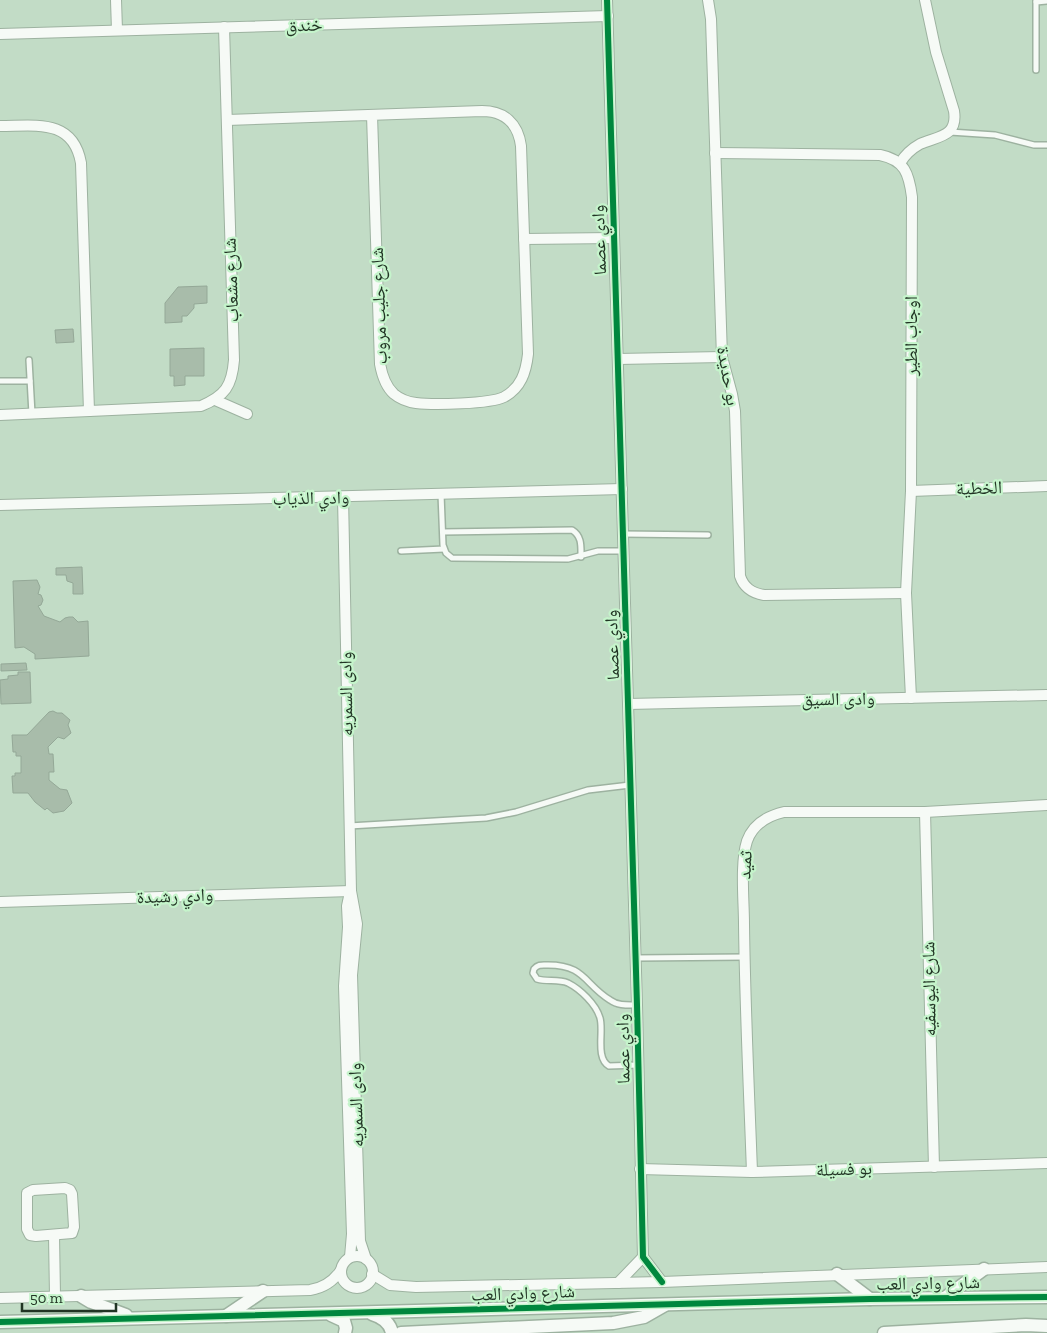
<svg xmlns="http://www.w3.org/2000/svg" width="1047" height="1333" font-family="'Zilla Slab','Noto Naskh Arabic',serif">
  <rect width="100%" height="100%" fill="#c2dcc6"/>
  <!-- building -->
  <g fill="#a8bcaa" stroke="#94a897">
    <path d="M 207,286 L 207,303 L 194,304 L 194,308 L 187,316 L 182,316 L 182,322 L 165,323 L 165,303 L 178,287 Z"/>
    <path d="M 73,329 L 74,342 L 56,343 L 55,330 Z"/>
    <path d="M 204,348 L 204,376 L 185,376 L 185,385 L 174,386 L 174,376 L 170,376 L 170,349 Z"/>
    <path d="M 82,567 L 83,594 L 73,594 L 73,583 L 67,581 L 66,575 L 56,575 L 56,568 Z"/>
    <path d="M 37,580 L 40,587 L 38,594 L 41,595 L 43,600 L 41,605 L 38,606 L 44,616 L 60,622 L 65,618 L 69,617 L 73,617 L 78,622 L 88,621 L 89,656 L 35,659 L 35,654 L 24,647 L 15,648 L 13,581 Z"/>
    <path d="M 26,663 L 27,670 L 1,671 L 1,664 Z"/>
    <path d="M 18,672 L 30,672 L 31,703 L 1,704 L 0,680 L 8,679 L 8,676 L 18,675 Z"/>
    <path d="M 53,711 L 57,713 L 62,713 L 70,720 L 68,725 L 71,733 L 64,739 L 58,737 L 48,747 L 49,754 L 53,754 L 54,772 L 49,772 L 49,780 L 60,789 L 67,790 L 72,803 L 64,811 L 53,813 L 47,808 L 45,810 L 35,802 L 28,793 L 13,793 L 12,776 L 15,776 L 15,773 L 21,773 L 21,756 L 16,756 L 16,752 L 13,752 L 12,735 L 27,735 L 49,712 Z"/>
  </g>
  <g fill="none" stroke-linecap="round" stroke-linejoin="round">
    <defs>
      <g id="service">
        <path d="M 1036,2 L 1047,1"/>
        <path d="M 1036,70 L 1036,0"/>
        <path d="M 950,132 L 995,135 L 1034,145 L 1047,145"/>
        <path d="M 29,360 L 32,414"/>
        <path d="M 0,381 L 30,381"/>
        <path d="M 441,494 L 443,545 L 446,553 L 452,558 L 568,559 L 598,551 L 624,551"/>
        <path d="M 443,532 L 572,530 C 582,536 581,546 581,557"/>
        <path d="M 623,534 L 708,535"/>
        <path d="M 401,551 L 444,549"/>
        <path d="M 349,826 L 486,818 L 516,812 L 588,790 L 630,785"/>
        <path d="M 636,958 L 745,957"/>
        <path d="M 637,1005 C 628,1005 618,1006 610,1000 C 584,984 585,965 548,965 C 542,965 538,964 534,969 L 533,973 L 537,979 C 547,982 558,979 568,983 C 580,989 596,1004 600,1018 C 604,1031 595,1058 609,1066 L 638,1065"/>
      </g>
      <g id="minor">
        <path d="M 116,0 L 117,30"/>
        <path d="M 607,0 L 637,1005 L 643,1257 L 662,1282"/>
        <path d="M 708,0 L 711,19 L 722,357 L 732,394 L 735,411 L 740,576 C 744,588 752,593 764,595 L 906,593"/>
        <path d="M 0,34 L 608,16"/>
        <path d="M 227,120 L 482,111 C 504,111 518,123 521,146 L 528,354 C 526,372 521,388 504,397 C 490,404 433,405 416,403 C 408,402 400,399 394,394 C 385,386 382,375 380,364 L 372,115"/>
        <path d="M 0,126 C 35,126 73,118 81,163 L 89,411"/>
        <path d="M 715,153 L 880,155 C 905,160 909,174 912,197 L 911,491 L 906,593 L 911,698"/>
        <path d="M 900,163 C 905,155 911,149 920,144 C 938,136 958,137 954,111 L 936,52 L 925,0"/>
        <path d="M 524,239 L 614,238"/>
        <path d="M 618,359 L 722,357"/>
        <path d="M 215,400 L 247,414"/>
        <path d="M 0,415 L 201,406 C 225,396 232,386 234,360 L 224,27"/>
        <path d="M 911,491 L 1047,486"/>
        <path d="M 343,497 L 351,891 L 357,924 L 352,975 L 360,1241 L 366,1259"/>
        <path d="M 0,505 L 622,489"/>
        <path d="M 628,704 L 1047,695"/>
        <path d="M 925,812 L 934,1167"/>
        <path d="M 0,902 L 351,891"/>
        <path d="M 640,1169 L 752,1172 L 1047,1163"/>
        <path d="M 752,1172 C 749,1089 745,1007 744,924 C 744,901 740,863 747,841 C 753,824 767,816 784,812 L 925,812 L 1047,805"/>
        <path d="M 65,1188 L 70,1190 L 72,1194 L 74,1227 L 72,1233 L 36,1236 L 30,1235 L 27,1229 L 27,1193 L 33,1190 Z"/>
        <path d="M 54,1235 L 55,1296"/>
        <circle cx="357" cy="1272" r="16"/>
        <path d="M 350,1257 L 352,1234 L 344,986 L 348,927 L 347,906 L 350,892"/>
        <path d="M 372,1274 L 390,1285 L 416,1287 L 662,1282 L 1047,1267"/>
        <path d="M 618,1283 L 643,1257"/>
        <path d="M 0,1298 L 310,1290 C 323,1288 333,1282 341,1270"/>
      </g>
      <g id="tertiary">
        <path d="M 837,1274 L 870,1299"/>
        <path d="M 81,1296 L 91,1302 L 126,1315"/>
        <path d="M 946,1297 L 984,1269"/>
        <path d="M 372,1314 C 382,1317 390,1322 392,1333"/>
        <path d="M 331,1315 L 344,1321 L 346,1328 L 345,1333"/>
        <path d="M 226,1316 L 263,1291"/>
        <path d="M 0,1322 L 870,1299 L 1047,1297"/>
        <path d="M 401,1333 L 613,1323 L 644,1317 L 665,1305"/>
        <path d="M 884,1333 L 1026,1325 L 1047,1326"/>
      </g>
    </defs>
    <!-- service casing -->
    <use href="#service" stroke="#9db2a0" stroke-width="8"/>
    <!-- minor casing -->
    <use href="#minor" stroke="#9db2a0" stroke-width="12"/>
    <!-- tertiary casing -->
    <use href="#tertiary" stroke="#9db2a0" stroke-width="15"/>
    <!-- service -->
    <use href="#service" stroke="#f6faf6" stroke-width="5"/>
    <!-- minor -->
    <use href="#minor" stroke="#f6faf6" stroke-width="10"/>
    <!-- tertiary -->
    <use href="#tertiary" stroke="#f6faf6" stroke-width="12"/>
    <defs>
      <g id="cycleway">
        <path d="M 607,0 L 637,1005 L 643,1257 L 662,1282"/>
        <path d="M 0,1322 L 870,1299 L 1047,1297"/>
      </g>
    </defs>
    <!-- cycleway casing -->
    <use href="#cycleway" stroke="#c5f4cb" stroke-width="9"/>
    <!-- cycleway -->
    <use href="#cycleway" stroke="#00873e" stroke-width="6"/>
  </g>
  <g text-anchor="middle" stroke-width="4.5" stroke-linejoin="round" paint-order="stroke">
    <!-- street labels -->
    <g font-size="18" fill="#213424" stroke="#c5f4cb">
      <text transform="translate(304 25) rotate(-2)" y="6">خندق</text>
      <text transform="translate(599 240) rotate(-92)" y="6">وادي عصما</text>
      <text transform="translate(231 280) rotate(-92)" y="6">شارع مشعاب</text>
      <text transform="translate(379 306) rotate(-92)" y="6">شارع جليب مروب</text>
      <text transform="translate(911 336) rotate(-90)" y="6">اوجاب الطير</text>
      <text transform="translate(728 376) rotate(80)" y="6">بو حديدة</text>
      <text transform="translate(979 488) rotate(-2)" y="6">الخطية</text>
      <text transform="translate(311 498) rotate(-1)" y="6">وادي الذياب</text>
      <text transform="translate(612 645) rotate(-92)" y="6">وادي عصما</text>
      <text transform="translate(346 694) rotate(-91)" y="6">وادى السمريه</text>
      <text transform="translate(838 699) rotate(-1)" y="6">وادى السيق</text>
      <text transform="translate(745 865) rotate(-87)" y="6">ثميد</text>
      <text transform="translate(175 896) rotate(-2)" y="6">وادي رشيدة</text>
      <text transform="translate(929 989) rotate(-91)" y="6">شارع اليوسفيه</text>
      <text transform="translate(623 1049) rotate(-91)" y="6">وادي عصما</text>
      <text transform="translate(356 1105) rotate(-92)" y="6">وادى السمريه</text>
      <text transform="translate(844 1169) rotate(-2)" y="6">بو فسيلة</text>
      <text transform="translate(928 1283) rotate(-1)" y="6">شارع وادي العب</text>
      <text transform="translate(523 1293) rotate(-2)" y="6">شارع وادي العب</text>
    </g>
  </g>
  <!-- scale -->
  <path d="M22 1303v8h94v-8" fill="none" stroke="#213424" stroke-width="2.5"/>
  <text x="30" y="1303" font-size="15" fill="#213424" stroke="#c5f4cb" stroke-width="4" paint-order="stroke">50 m</text>
</svg>
